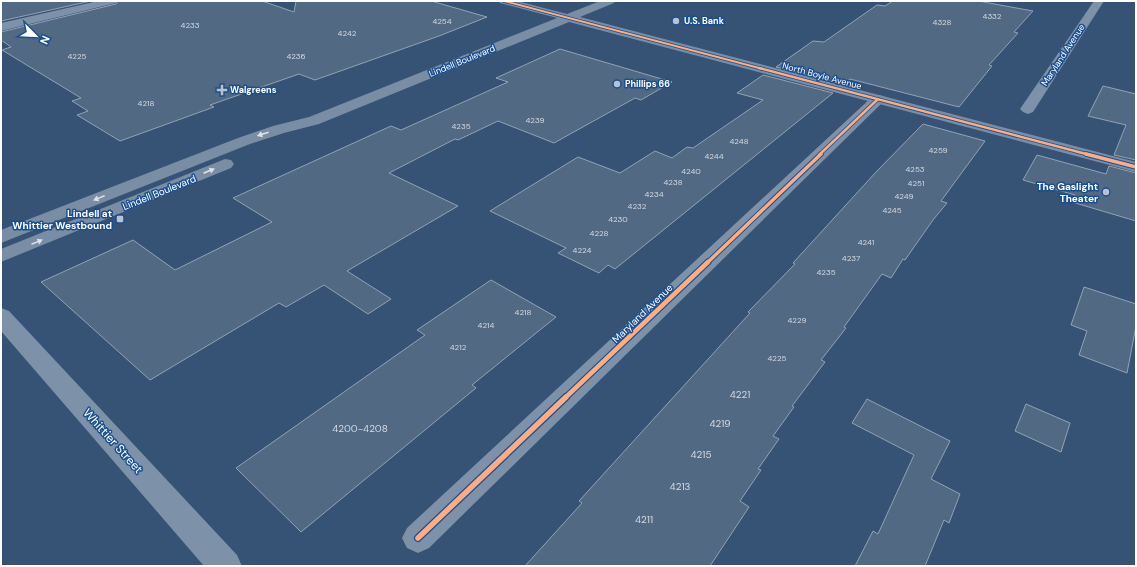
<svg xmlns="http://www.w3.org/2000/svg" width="1137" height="567" font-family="'DM Sans',sans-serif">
  <rect width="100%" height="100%" fill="#365274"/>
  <!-- building -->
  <g fill="#526984" stroke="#92a2b6">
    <path d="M 1,1 L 91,1 L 1,21 Z"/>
    <path d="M 118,1 L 262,1 L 294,12 L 296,1 L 431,1 L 487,17 L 439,36 L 315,80 L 299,74 L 210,105 L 214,107 L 120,141 L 77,115 L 88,111 L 72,101 L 81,98 L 2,50 L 11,47 L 1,40 L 1,32 L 116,4 Z"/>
    <path d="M 893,1 L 978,1 L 1033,11 L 1014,32 L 1018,33 L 989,65 L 992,66 L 959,107 L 850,79 L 844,84 L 776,67 L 813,41 L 824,42 L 877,5 L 885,6 Z"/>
    <path d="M 560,49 L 672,82 L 641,100 L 635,98 L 554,143 L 498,121 L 458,140 L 455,139 L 389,173 L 458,206 L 347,271 L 391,299 L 368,314 L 324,285 L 286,307 L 279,303 L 150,380 L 41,282 L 133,240 L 175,270 L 272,222 L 233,198 L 391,126 L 401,130 L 508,82 L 496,78 Z"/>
    <path d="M 763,75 L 833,93 L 615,269 L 608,265 L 599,273 L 558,253 L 566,248 L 490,211 L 578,157 L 620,173 L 655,151 L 672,158 L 687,147 L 693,148 L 763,100 L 737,93 Z"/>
    <path d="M 1103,86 L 1136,94 L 1136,160 L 1114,155 L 1126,125 L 1088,116 Z"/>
    <path d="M 923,124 L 985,141 L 941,201 L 947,203 L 933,220 L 905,260 L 903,259 L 891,278 L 882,274 L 844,327 L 846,328 L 821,360 L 825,362 L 792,406 L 794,407 L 773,436 L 779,439 L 758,469 L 761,470 L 740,501 L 749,507 L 710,566 L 525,566 L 582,503 L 579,501 L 750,313 L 748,312 L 795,264 L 793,263 L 876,172 Z"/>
    <path d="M 1037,155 L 1106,174 L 1109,166 L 1136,173 L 1136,221 L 1072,202 L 1075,195 L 1023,180 Z"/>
    <path d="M 491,280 L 556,317 L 472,385 L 476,388 L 301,532 L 236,468 L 425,335 L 417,330 Z"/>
    <path d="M 1084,287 L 1136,304 L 1136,326 L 1127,373 L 1079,355 L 1087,331 L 1071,325 Z"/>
    <path d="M 867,399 L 950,441 L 931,479 L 960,494 L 949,523 L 944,520 L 925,566 L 855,566 L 873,531 L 878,534 L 914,455 L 852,423 Z"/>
    <path d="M 1026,404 L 1070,423 L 1061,452 L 1015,431 Z"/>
  </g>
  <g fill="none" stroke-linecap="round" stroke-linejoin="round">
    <!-- street -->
    <g fill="#7d92a8" fill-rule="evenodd">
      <path d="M 98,1 L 117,1 L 116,3 L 1,31 L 1,23 Z"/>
      <path d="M 1094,1 L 1104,1 L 1033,112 L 1028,114 L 1023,112 L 1020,109 Z"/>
      <path d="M 878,95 L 883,96 L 885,99 L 883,102 L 429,548 L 418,553 L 407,548 L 402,538 L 407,528 L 873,96 Z"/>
      <path d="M 1,308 L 9,311 L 237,555 L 242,566 L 204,566 L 1,331 Z"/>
    </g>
    <!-- secondary -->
    <g fill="#798da4" fill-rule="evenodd">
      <path d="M 499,1 L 517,1 L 567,14 L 600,1 L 615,1 L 614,3 L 580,17 L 1136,162 L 1136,172 L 569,22 L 319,124 L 284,133 L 250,144 L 1,243 L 1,230 L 238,138 L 273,126 L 309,117 L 557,18 L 500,3 Z"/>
      <path d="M 225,159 L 231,160 L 234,164 L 231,168 L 1,262 L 1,249 Z"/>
    </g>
    <defs>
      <path id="cycleway-far4" d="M 504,1 L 763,69"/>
      <g id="cycleway-far3">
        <path d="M 759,68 L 1090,155"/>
        <path d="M 819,155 L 878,99"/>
      </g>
      <g id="cycleway-far2">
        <path d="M 1086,154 L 1136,167"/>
        <path d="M 707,263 L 821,154"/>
      </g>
      <path id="cycleway-far1" d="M 565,398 L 708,262"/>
      <path id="cycleway" d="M 418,538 L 566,397"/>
    </defs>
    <!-- cycleway-far4 casing -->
    <use href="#cycleway-far4" stroke="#1b4f8f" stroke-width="3.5"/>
    <!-- cycleway-far3 casing -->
    <use href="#cycleway-far3" stroke="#1b4f8f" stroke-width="4"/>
    <!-- cycleway-far2 casing -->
    <use href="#cycleway-far2" stroke="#1b4f8f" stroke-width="5.5"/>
    <!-- cycleway-far1 casing -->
    <use href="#cycleway-far1" stroke="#1b4f8f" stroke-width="7"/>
    <!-- cycleway casing -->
    <use href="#cycleway" stroke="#1b4f8f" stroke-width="8"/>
    <!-- cycleway-far4 -->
    <use href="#cycleway-far4" stroke="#ffac80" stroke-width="2"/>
    <!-- cycleway-far3 -->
    <use href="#cycleway-far3" stroke="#ffac80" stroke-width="2.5"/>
    <!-- cycleway-far2 -->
    <use href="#cycleway-far2" stroke="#ffac80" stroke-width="3.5"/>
    <!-- cycleway-far1 -->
    <use href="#cycleway-far1" stroke="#ffac80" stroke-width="4.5"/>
    <!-- cycleway -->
    <use href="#cycleway" stroke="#ffac80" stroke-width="5.5"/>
  </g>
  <!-- one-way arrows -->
  <defs><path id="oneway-solid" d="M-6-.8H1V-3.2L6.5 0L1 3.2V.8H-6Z"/></defs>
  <g fill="#dee2e8">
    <use href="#oneway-solid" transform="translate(263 134) rotate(162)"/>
    <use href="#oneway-solid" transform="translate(209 171) rotate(-23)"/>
    <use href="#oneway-solid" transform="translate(99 198) rotate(158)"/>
    <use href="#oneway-solid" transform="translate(37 242) rotate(-22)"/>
  </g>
  <!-- markers -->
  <g fill="#b9c2ce" stroke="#1b4f8f" stroke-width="1.5">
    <circle cx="676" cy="21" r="4"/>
    <circle cx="617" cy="84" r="4"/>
    <path d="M220 84h4v4h4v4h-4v4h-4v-4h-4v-4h4z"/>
    <circle cx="1106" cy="192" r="4"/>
    <rect x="116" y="215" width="8" height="8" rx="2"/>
  </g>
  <g text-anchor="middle" stroke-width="3" stroke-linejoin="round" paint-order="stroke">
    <!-- number labels -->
    <g font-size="8" fill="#d4dae0">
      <text x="992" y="19">4332</text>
      <text x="442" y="24">4254</text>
      <text x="942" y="25">4328</text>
      <text x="190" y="28">4233</text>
      <text x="347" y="36">4242</text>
      <text x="77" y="59">4225</text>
      <text x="296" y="59">4236</text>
      <text x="146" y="106">4218</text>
      <text x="535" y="123">4239</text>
      <text x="461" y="129">4235</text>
      <text x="739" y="144">4248</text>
      <text x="938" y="153">4259</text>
      <text x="714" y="159">4244</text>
      <text x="915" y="172">4253</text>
      <text x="691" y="174">4240</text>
      <text x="673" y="185">4238</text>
      <text x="916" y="186">4251</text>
      <text x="654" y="197">4234</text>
      <text x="904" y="199">4249</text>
      <text x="637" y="209">4232</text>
      <text x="892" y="213">4245</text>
      <text x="618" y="222">4230</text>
      <text x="599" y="236">4228</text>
      <text x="866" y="245">4241</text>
      <text x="582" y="253">4224</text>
      <text x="851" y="261">4237</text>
      <text x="826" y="275">4235</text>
      <text x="523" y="315">4218</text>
      <text x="797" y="323">4229</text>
      <text x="486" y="328">4214</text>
      <text x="458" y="350">4212</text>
      <text x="777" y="361">4225</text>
    </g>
    <!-- far-poi labels -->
    <g font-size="9" font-weight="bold" fill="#fff" stroke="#1b4f8f" text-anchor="start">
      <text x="684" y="24">U.S. Bank</text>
      <text x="625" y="87">Phillips 66</text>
      <text x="230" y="93">Walgreens</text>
    </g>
    <!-- far-street labels -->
    <g font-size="9" fill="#fff" stroke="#1b4f8f">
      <text transform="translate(1063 55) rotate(-57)" y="3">Maryland Avenue</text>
      <text transform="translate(462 61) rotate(-22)" y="3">Lindell Boulevard</text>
      <text transform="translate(822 76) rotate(15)" y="3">North Boyle Avenue</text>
    </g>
    <!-- poi labels -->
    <g font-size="10" font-weight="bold" fill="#fff" stroke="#1b4f8f" text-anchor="end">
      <text x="1098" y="190">The Gaslight<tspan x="1098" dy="12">Theater</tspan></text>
      <text x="112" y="217">Lindell at<tspan x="112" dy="12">Whittier Westbound</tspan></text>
    </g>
    <!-- street labels -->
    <g font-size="10" fill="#fff" stroke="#1b4f8f">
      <text transform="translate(159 192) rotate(-22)" y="4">Lindell Boulevard</text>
      <text transform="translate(642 313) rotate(-44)" y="4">Maryland Avenue</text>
    </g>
    <!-- near-number labels -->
    <g font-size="10" fill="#d4dae0">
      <text x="740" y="398">4221</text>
      <text x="720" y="427">4219</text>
      <text x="360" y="432">4200-4208</text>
      <text x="701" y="458">4215</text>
      <text x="680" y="490">4213</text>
      <text x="644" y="523">4211</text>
    </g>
    <!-- near-street labels -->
    <g font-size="12" fill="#fff" stroke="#1b4f8f">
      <text transform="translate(113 441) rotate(48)" y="4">Whittier Street</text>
    </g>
  </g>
  <!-- border -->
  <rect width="1137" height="567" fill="none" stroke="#ffffff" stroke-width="4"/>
  <!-- north arrow -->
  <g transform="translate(36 36) rotate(114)" stroke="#1b4f8f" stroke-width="3" paint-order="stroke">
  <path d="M0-3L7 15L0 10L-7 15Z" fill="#ffffff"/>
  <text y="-6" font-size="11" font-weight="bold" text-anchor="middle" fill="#ffffff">N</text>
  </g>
</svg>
